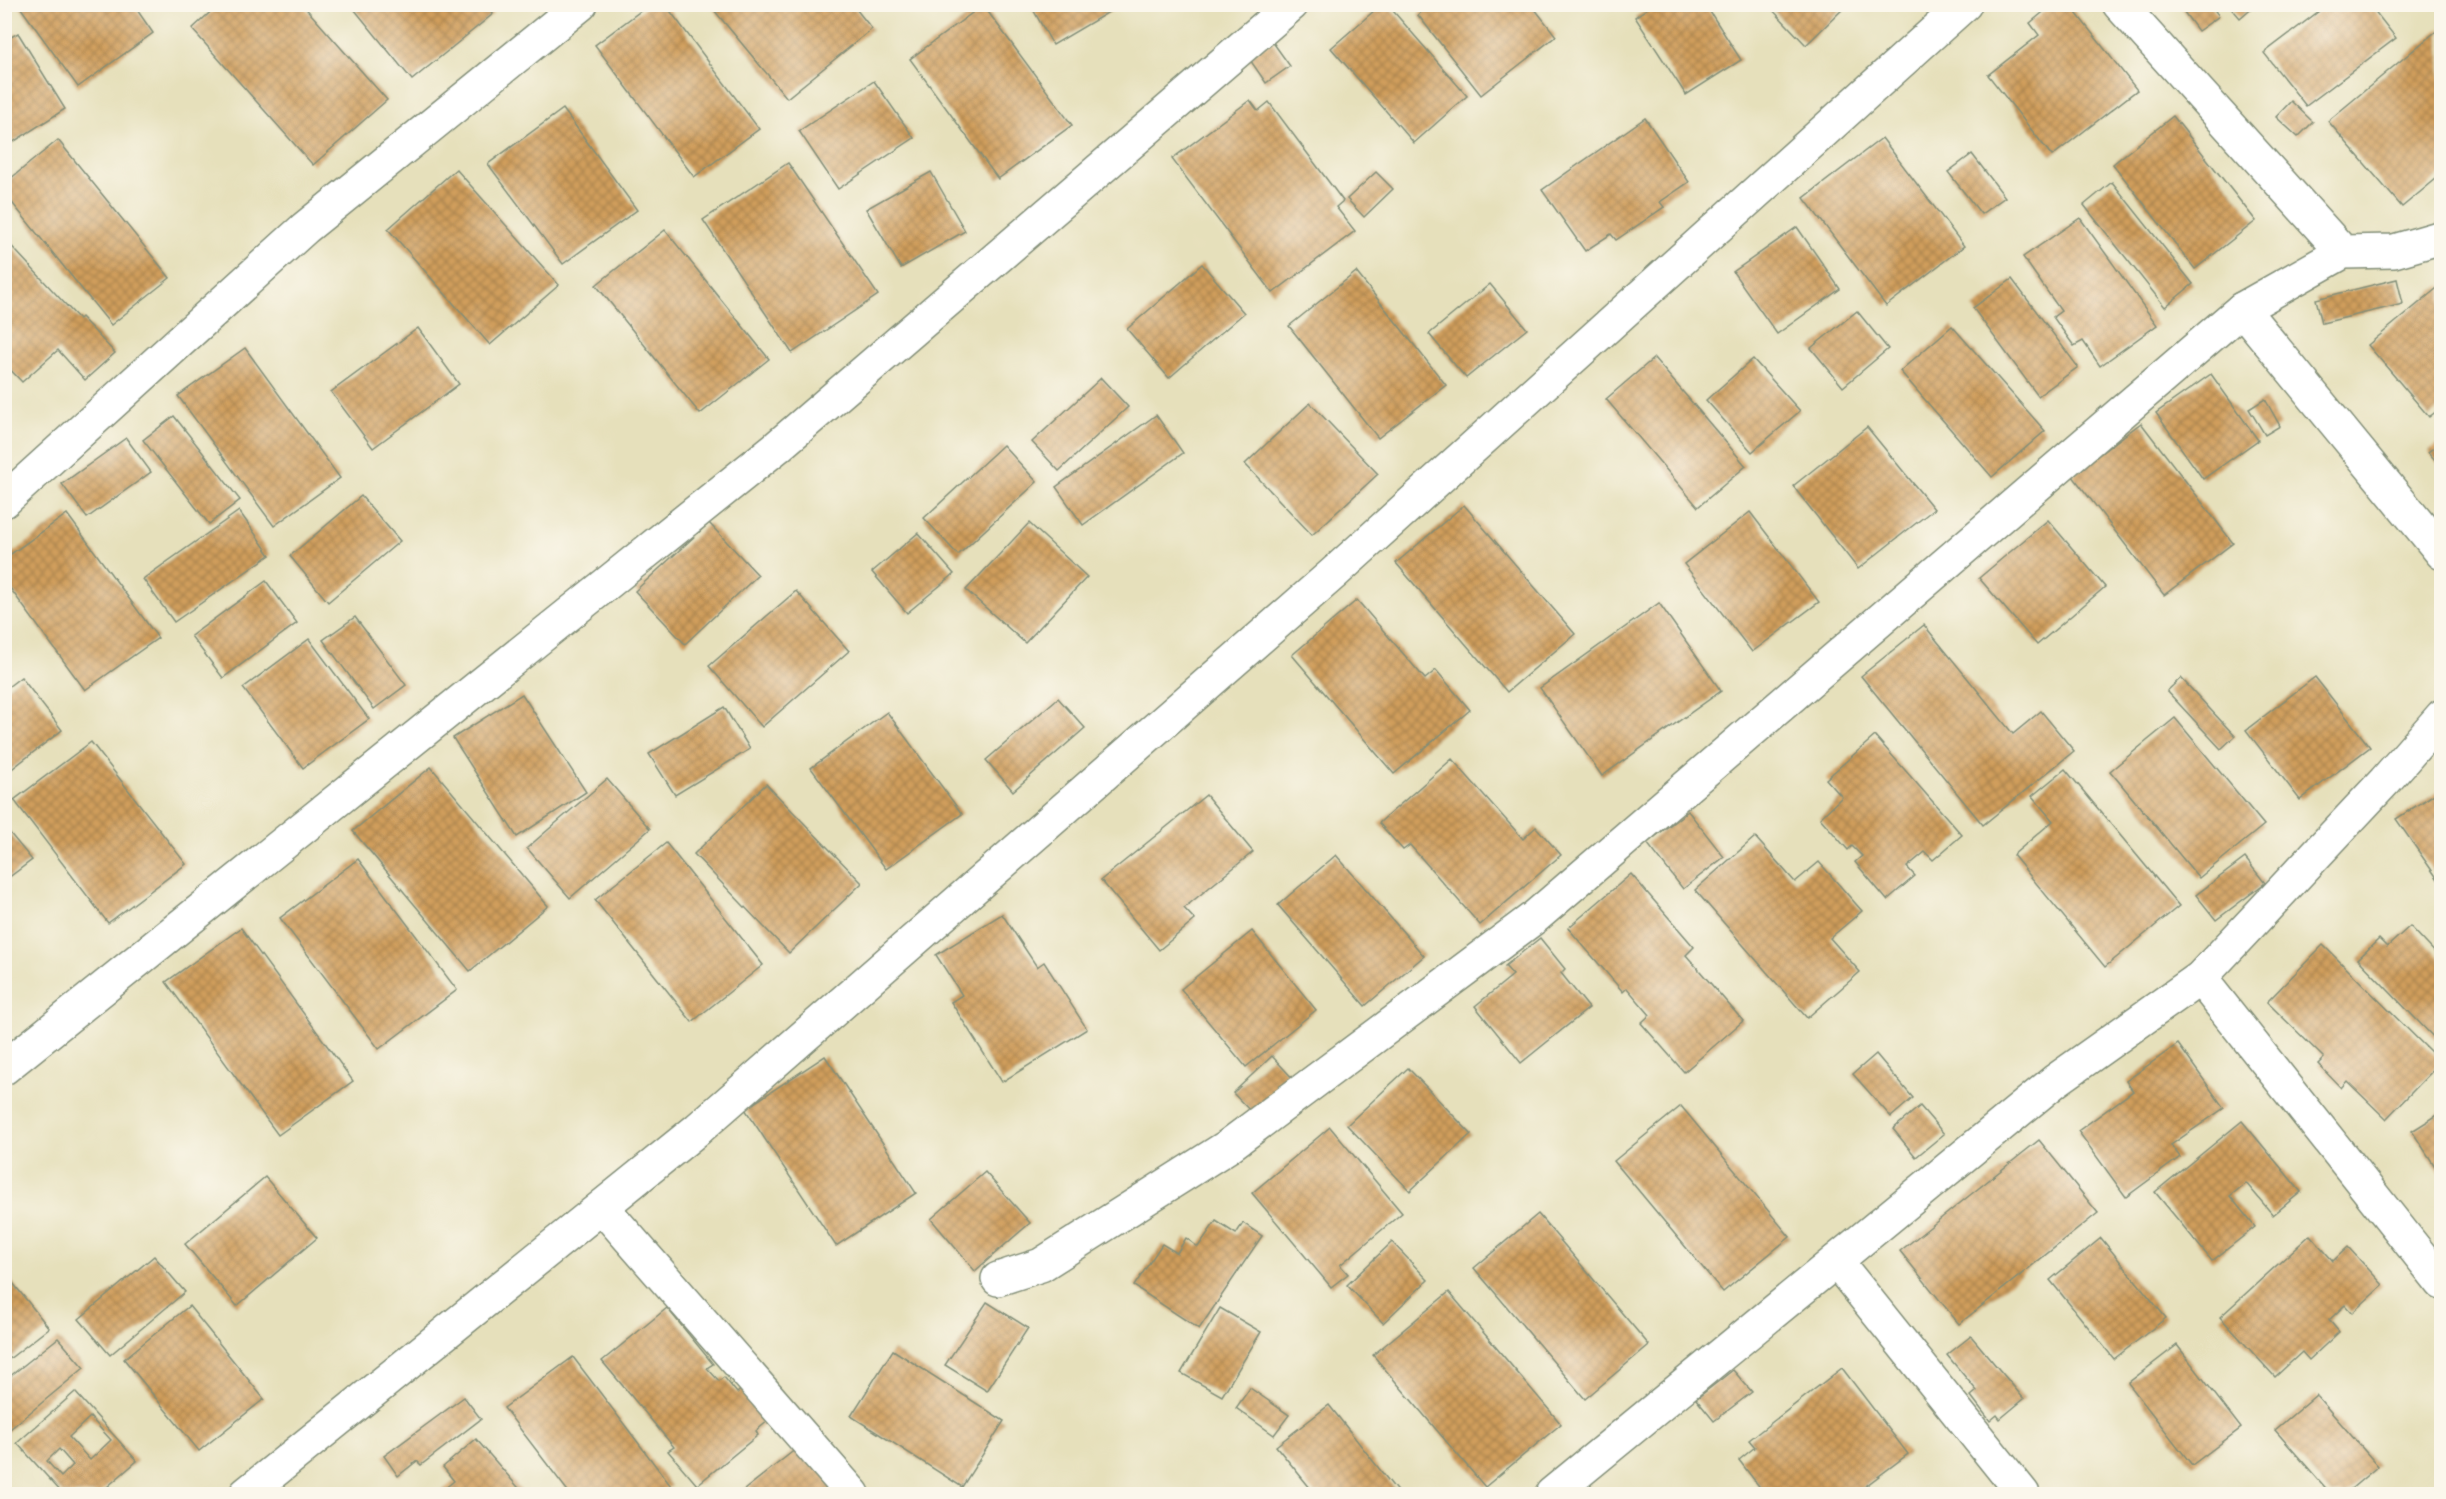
<svg xmlns="http://www.w3.org/2000/svg" width="2446" height="1499" font-family="Cardo,serif">
  <defs>
    <pattern id="building-cross-hatch" width="8" height="8" patternUnits="userSpaceOnUse" patternTransform="scale(1.5)"><rect width="8" height="8" fill="#d09e5c"/><path d="M0 0l8 8M0 8l8-8" fill="none" stroke="#a8824d"/></pattern>
  </defs>
  <rect width="100%" height="100%" fill="#fbf7ec"/>
  <filter id="ink" filterUnits="userSpaceOnUse"><feTurbulence type="fractalNoise" baseFrequency=".0167" numOctaves="2"/><feDisplacementMap in="SourceGraphic" scale="12" xChannelSelector="R" yChannelSelector="G"/><feConvolveMatrix kernelMatrix="1 2 1 2 8 2 1 2 1" color-interpolation-filters="sRGB"/></filter>
  <filter id="wash" filterUnits="userSpaceOnUse"><feTurbulence type="fractalNoise" baseFrequency=".008" numOctaves="4" result="noise"/><feDisplacementMap in="SourceGraphic" scale="24" xChannelSelector="R" yChannelSelector="G"/><feGaussianBlur stdDeviation="1.35" result="paint"/><feColorMatrix in="noise" values="0 0 0 0 0 0 0 0 0 0 0 0 0 0 0 0 0 1.4 0 .05"/><feComposite in="paint" operator="in"/></filter>
  <g filter="url(#wash)">
    <rect width="100%" height="100%" fill="#e6e0bb"/>
    <g id="blocks">
      <!-- building -->
      <g fill="url(#building-cross-hatch)" fill-rule="evenodd">
        <path d="M 18,4 L 133,4 L 153,33 L 78,87 Z"/>
        <path d="M 219,4 L 302,4 L 387,100 L 313,165 L 192,29 Z"/>
        <path d="M 350,4 L 485,4 L 493,14 L 412,80 Z"/>
        <path d="M 650,4 L 665,4 L 759,129 L 694,177 L 595,45 Z"/>
        <path d="M 709,4 L 852,4 L 872,29 L 787,98 Z"/>
        <path d="M 1030,4 L 1112,4 L 1114,9 L 1053,45 Z"/>
        <path d="M 1382,4 L 1387,4 L 1467,96 L 1414,143 L 1331,48 Z"/>
        <path d="M 1431,4 L 1531,4 L 1556,36 L 1481,95 L 1418,15 Z"/>
        <path d="M 1654,4 L 1705,4 L 1741,60 L 1686,95 L 1635,17 Z"/>
        <path d="M 1767,4 L 1848,4 L 1806,45 Z"/>
        <path d="M 2053,4 L 2069,4 L 2137,90 L 2052,156 L 1988,75 L 2039,35 L 2030,23 Z"/>
        <path d="M 2178,4 L 2210,4 L 2219,16 L 2198,31 Z"/>
        <path d="M 2228,4 L 2256,4 L 2240,18 Z"/>
        <path d="M 983,5 L 1072,125 L 998,179 L 910,59 Z"/>
        <path d="M 2327,5 L 2370,5 L 2396,38 L 2306,106 L 2264,53 Z"/>
        <path d="M 2440,28 L 2442,174 L 2402,207 L 2328,121 Z"/>
        <path d="M 18,33 L 65,109 L 4,148 L 4,41 Z"/>
        <path d="M 1272,41 L 1290,66 L 1266,83 L 1248,57 Z"/>
        <path d="M 874,81 L 914,138 L 838,189 L 799,131 Z"/>
        <path d="M 1250,100 L 1258,111 L 1269,102 L 1343,201 L 1336,207 L 1355,231 L 1273,293 L 1172,159 Z"/>
        <path d="M 2291,101 L 2313,122 L 2298,137 L 2276,117 Z"/>
        <path d="M 563,109 L 637,210 L 563,264 L 488,164 Z"/>
        <path d="M 2173,116 L 2256,221 L 2195,269 L 2113,164 Z"/>
        <path d="M 1645,118 L 1689,182 L 1660,202 L 1664,207 L 1616,240 L 1611,234 L 1585,251 L 1542,190 Z"/>
        <path d="M 1882,138 L 1964,246 L 1886,306 L 1804,198 Z"/>
        <path d="M 58,140 L 170,278 L 111,325 L 5,194 L 5,183 Z"/>
        <path d="M 1972,154 L 2005,197 L 1981,214 L 1948,172 Z"/>
        <path d="M 788,163 L 878,295 L 792,353 L 703,220 Z"/>
        <path d="M 456,169 L 559,285 L 490,345 L 388,229 Z"/>
        <path d="M 931,172 L 965,231 L 901,268 L 866,209 Z"/>
        <path d="M 1376,172 L 1393,189 L 1364,217 L 1347,199 Z"/>
        <path d="M 2112,182 L 2193,284 L 2165,307 L 2084,205 Z"/>
        <path d="M 2080,218 L 2157,325 L 2100,366 L 2083,341 L 2074,346 L 2053,317 L 2061,311 L 2023,257 Z"/>
        <path d="M 1797,227 L 1840,289 L 1777,334 L 1733,272 Z"/>
        <path d="M 665,230 L 769,359 L 700,414 L 596,285 Z"/>
        <path d="M 4,238 L 79,319 L 81,317 L 115,353 L 85,380 L 58,350 L 22,382 L 4,363 Z"/>
        <path d="M 1202,264 L 1244,313 L 1169,378 L 1127,329 Z"/>
        <path d="M 1356,272 L 1446,385 L 1378,438 L 1289,326 Z"/>
        <path d="M 2012,279 L 2078,367 L 2038,396 L 1973,308 Z"/>
        <path d="M 2397,279 L 2403,304 L 2322,323 L 2316,299 Z"/>
        <path d="M 1490,284 L 1527,329 L 1466,378 L 1429,334 Z"/>
        <path d="M 2442,284 L 2442,407 L 2429,417 L 2368,345 Z"/>
        <path d="M 1857,311 L 1888,349 L 1843,387 L 1811,348 Z"/>
        <path d="M 1952,326 L 2045,431 L 1992,477 L 1900,371 Z"/>
        <path d="M 418,328 L 459,384 L 373,448 L 331,392 Z"/>
        <path d="M 245,348 L 340,478 L 274,526 L 178,396 Z"/>
        <path d="M 1654,358 L 1746,466 L 1698,507 L 1606,399 Z"/>
        <path d="M 1753,359 L 1800,411 L 1752,452 L 1706,400 Z"/>
        <path d="M 2211,374 L 2258,440 L 2203,479 L 2156,413 Z"/>
        <path d="M 1101,378 L 1128,407 L 1059,471 L 1032,442 Z"/>
        <path d="M 2265,399 L 2280,426 L 2265,435 L 2249,409 Z"/>
        <path d="M 1310,403 L 1378,474 L 1312,535 L 1245,464 Z"/>
        <path d="M 1156,415 L 1183,453 L 1083,525 L 1056,487 Z"/>
        <path d="M 174,416 L 240,500 L 209,524 L 143,440 Z"/>
        <path d="M 2141,423 L 2233,543 L 2164,595 L 2072,475 Z"/>
        <path d="M 1867,427 L 1934,509 L 1858,569 L 1793,486 Z"/>
        <path d="M 126,438 L 151,472 L 87,518 L 62,484 Z"/>
        <path d="M 2442,442 L 2442,468 L 2428,452 Z"/>
        <path d="M 1003,445 L 1037,482 L 958,555 L 924,518 Z"/>
        <path d="M 361,496 L 400,541 L 328,602 L 290,556 Z"/>
        <path d="M 1464,505 L 1575,634 L 1507,692 L 1396,563 Z"/>
        <path d="M 239,511 L 270,555 L 174,622 L 143,579 Z"/>
        <path d="M 1750,512 L 1819,602 L 1752,652 L 1684,564 Z"/>
        <path d="M 67,514 L 158,638 L 85,690 L 4,580 L 4,559 Z"/>
        <path d="M 2048,520 L 2105,587 L 2037,645 L 1979,578 Z"/>
        <path d="M 709,523 L 758,575 L 685,644 L 635,591 Z"/>
        <path d="M 1029,523 L 1087,577 L 1025,643 L 966,590 Z"/>
        <path d="M 918,533 L 954,574 L 907,613 L 872,572 Z"/>
        <path d="M 266,581 L 297,623 L 223,678 L 191,636 Z"/>
        <path d="M 796,591 L 849,651 L 762,727 L 709,666 Z"/>
        <path d="M 1357,600 L 1425,679 L 1436,670 L 1470,710 L 1394,774 L 1292,655 Z"/>
        <path d="M 1659,603 L 1721,691 L 1602,776 L 1540,688 Z"/>
        <path d="M 355,617 L 406,685 L 374,709 L 323,640 Z"/>
        <path d="M 1924,625 L 2013,734 L 2041,711 L 2074,751 L 1983,825 L 1861,676 Z"/>
        <path d="M 309,639 L 369,719 L 303,768 L 243,688 Z"/>
        <path d="M 21,677 L 62,730 L 4,775 L 4,690 Z"/>
        <path d="M 2315,677 L 2370,747 L 2300,800 L 2246,730 Z"/>
        <path d="M 2181,678 L 2235,736 L 2221,749 L 2167,691 Z"/>
        <path d="M 522,694 L 586,792 L 517,837 L 453,738 Z"/>
        <path d="M 1058,698 L 1085,728 L 1013,791 L 986,760 Z"/>
        <path d="M 724,707 L 750,749 L 675,795 L 649,754 Z"/>
        <path d="M 887,712 L 962,814 L 886,869 L 811,768 Z"/>
        <path d="M 2175,718 L 2264,825 L 2199,878 L 2110,771 Z"/>
        <path d="M 1875,736 L 1962,835 L 1933,860 L 1925,852 L 1907,867 L 1915,876 L 1887,900 L 1855,862 L 1862,856 L 1852,846 L 1848,850 L 1820,818 L 1842,797 L 1826,779 Z"/>
        <path d="M 91,742 L 186,864 L 108,923 L 14,800 Z"/>
        <path d="M 1452,759 L 1523,839 L 1536,827 L 1561,855 L 1480,925 L 1410,845 L 1403,850 L 1379,823 Z"/>
        <path d="M 431,767 L 548,906 L 470,971 L 353,831 Z"/>
        <path d="M 2065,769 L 2179,906 L 2105,967 L 2013,855 L 2053,821 L 2032,796 Z"/>
        <path d="M 607,779 L 650,829 L 570,898 L 527,848 Z"/>
        <path d="M 766,784 L 862,883 L 789,953 L 694,854 Z"/>
        <path d="M 2442,789 L 2442,885 L 2396,819 Z"/>
        <path d="M 1206,795 L 1253,852 L 1184,908 L 1195,920 L 1159,950 L 1101,880 Z"/>
        <path d="M 1688,811 L 1724,857 L 1683,889 L 1647,843 Z"/>
        <path d="M 4,826 L 32,860 L 4,881 Z"/>
        <path d="M 1755,837 L 1795,882 L 1819,862 L 1862,911 L 1830,938 L 1860,972 L 1807,1018 L 1695,890 Z"/>
        <path d="M 666,843 L 763,965 L 692,1022 L 595,900 Z"/>
        <path d="M 1336,855 L 1424,956 L 1365,1006 L 1278,905 Z"/>
        <path d="M 2245,858 L 2265,883 L 2216,920 L 2196,895 Z"/>
        <path d="M 358,859 L 457,990 L 379,1049 L 280,918 Z"/>
        <path d="M 1631,874 L 1694,947 L 1686,955 L 1743,1021 L 1684,1072 L 1641,1023 L 1650,1015 L 1627,988 L 1623,992 L 1568,928 Z"/>
        <path d="M 1002,914 L 1037,967 L 1044,962 L 1087,1029 L 1002,1082 L 951,1002 L 962,995 L 936,955 Z"/>
        <path d="M 2410,926 L 2442,960 L 2442,1046 L 2358,959 L 2379,939 L 2387,947 Z"/>
        <path d="M 241,928 L 353,1081 L 278,1135 L 166,982 Z"/>
        <path d="M 1252,931 L 1316,1010 L 1246,1067 L 1181,989 Z"/>
        <path d="M 1540,938 L 1565,969 L 1561,973 L 1589,1008 L 1521,1063 L 1475,1006 L 1513,975 L 1505,966 Z"/>
        <path d="M 2323,945 L 2441,1062 L 2386,1119 L 2347,1081 L 2341,1088 L 2318,1064 L 2324,1058 L 2267,1002 Z"/>
        <path d="M 2178,1044 L 2224,1108 L 2171,1145 L 2180,1157 L 2126,1197 L 2078,1131 L 2133,1091 L 2126,1081 Z"/>
        <path d="M 1876,1054 L 1913,1098 L 1891,1117 L 1853,1074 Z"/>
        <path d="M 825,1056 L 916,1193 L 836,1246 L 745,1109 Z"/>
        <path d="M 1272,1056 L 1294,1080 L 1255,1116 L 1233,1093 Z"/>
        <path d="M 1408,1068 L 1471,1134 L 1410,1191 L 1347,1125 Z"/>
        <path d="M 1681,1106 L 1790,1237 L 1723,1292 L 1614,1161 Z"/>
        <path d="M 1920,1106 L 1944,1134 L 1916,1157 L 1893,1129 Z"/>
        <path d="M 2442,1112 L 2442,1177 L 2412,1131 Z"/>
        <path d="M 2242,1121 L 2301,1192 L 2273,1215 L 2246,1183 L 2230,1196 L 2255,1227 L 2212,1261 L 2155,1192 Z"/>
        <path d="M 1330,1127 L 1402,1213 L 1340,1265 L 1348,1274 L 1331,1287 L 1252,1193 Z"/>
        <path d="M 2039,1140 L 2098,1213 L 1959,1324 L 1900,1251 Z"/>
        <path d="M 985,1172 L 1030,1223 L 975,1271 L 931,1219 Z"/>
        <path d="M 265,1177 L 317,1238 L 237,1306 L 185,1244 Z"/>
        <path d="M 1538,1214 L 1649,1345 L 1585,1399 L 1474,1268 Z"/>
        <path d="M 1216,1221 L 1236,1234 L 1243,1223 L 1262,1236 L 1199,1329 L 1134,1286 L 1162,1244 L 1177,1253 L 1186,1238 L 1198,1247 Z"/>
        <path d="M 2310,1235 L 2333,1261 L 2348,1247 L 2383,1285 L 2352,1313 L 2345,1305 L 2329,1320 L 2339,1332 L 2309,1360 L 2302,1352 L 2275,1377 L 2220,1317 Z"/>
        <path d="M 2101,1238 L 2166,1318 L 2114,1359 L 2050,1280 Z"/>
        <path d="M 1392,1242 L 1428,1280 L 1383,1323 L 1347,1285 Z"/>
        <path d="M 154,1256 L 185,1292 L 110,1355 L 79,1319 Z"/>
        <path d="M 4,1272 L 49,1328 L 4,1363 Z"/>
        <path d="M 1449,1292 L 1561,1424 L 1485,1487 L 1373,1355 Z"/>
        <path d="M 987,1302 L 1028,1328 L 987,1391 L 945,1365 Z"/>
        <path d="M 189,1306 L 264,1399 L 199,1451 L 124,1359 Z"/>
        <path d="M 667,1308 L 713,1364 L 707,1368 L 719,1381 L 724,1377 L 737,1393 L 743,1388 L 769,1420 L 756,1431 L 758,1435 L 697,1485 L 668,1451 L 674,1447 L 602,1361 Z"/>
        <path d="M 1220,1308 L 1261,1332 L 1222,1396 L 1181,1373 Z"/>
        <path d="M 1971,1336 L 2024,1399 L 2000,1419 L 1997,1415 L 1990,1421 L 1971,1396 L 1977,1391 L 1947,1355 Z"/>
        <path d="M 58,1338 L 84,1368 L 4,1434 L 4,1381 Z"/>
        <path d="M 2177,1345 L 2241,1428 L 2192,1465 L 2128,1383 Z"/>
        <path d="M 893,1350 L 1004,1421 L 962,1487 L 851,1416 Z"/>
        <path d="M 573,1357 L 671,1486 L 659,1494 L 570,1494 L 504,1408 Z"/>
        <path d="M 1842,1368 L 1908,1454 L 1855,1494 L 1765,1494 L 1739,1460 L 1755,1447 L 1749,1440 Z"/>
        <path d="M 1733,1370 L 1752,1392 L 1714,1421 L 1696,1399 Z"/>
        <path d="M 1250,1388 L 1289,1415 L 1274,1435 L 1236,1408 Z"/>
        <path d="M 75,1392 L 137,1461 L 99,1494 L 63,1494 L 17,1443 ZM 90,1417 L 111,1440 L 90,1460 L 69,1437 ZM 59,1449 L 73,1465 L 61,1477 L 47,1461 Z"/>
        <path d="M 2316,1395 L 2378,1466 L 2345,1494 L 2331,1494 L 2275,1430 Z"/>
        <path d="M 464,1397 L 481,1419 L 421,1465 L 417,1461 L 398,1476 L 384,1456 Z"/>
        <path d="M 1329,1405 L 1399,1494 L 1315,1494 L 1276,1446 Z"/>
        <path d="M 476,1439 L 524,1494 L 438,1494 L 454,1481 L 443,1467 Z"/>
        <path d="M 801,1445 L 840,1494 L 739,1494 Z"/>
        <path d="M 2413,1485 L 2420,1494 L 2400,1494 Z"/>
      </g>
    </g>
  </g>
  <g filter="url(#ink)">
    <use href="#blocks" fill-opacity="0" stroke="#828e78" stroke-width="1.5"/>
    <g fill="none" stroke-linecap="round" stroke-linejoin="round">
      <defs>
        <g id="minor">
          <path d="M 2119,4 L 2343,252"/>
          <path d="M 2242,309 L 2442,553"/>
          <path d="M 4,501 L 305,228 L 581,4"/>
          <path d="M 2200,978 L 2442,1283"/>
          <path d="M 4,1068 L 777,447 L 1292,4"/>
          <path d="M 602,1207 L 853,1494"/>
          <path d="M 1836,1261 L 2023,1494"/>
          <path d="M 998,1279 L 1041,1265 L 1227,1147 L 1535,917 L 2242,309 L 2343,252 L 2394,251 L 2442,237"/>
          <path d="M 246,1494 L 698,1129 L 1334,573 L 1965,4"/>
          <path d="M 1552,1494 L 2055,1081 L 2200,978 L 2385,781 L 2442,716"/>
        </g>
      </defs>
      <!-- minor casing -->
      <use href="#minor" stroke="#828e78" stroke-width="36"/>
      <!-- minor -->
      <use href="#minor" stroke="#fff" stroke-width="33"/>
    </g>
  </g>
  <!-- margin -->
  <rect width="2446" height="1499" fill="none" stroke="#fbf7ec" stroke-width="24"/>
</svg>
